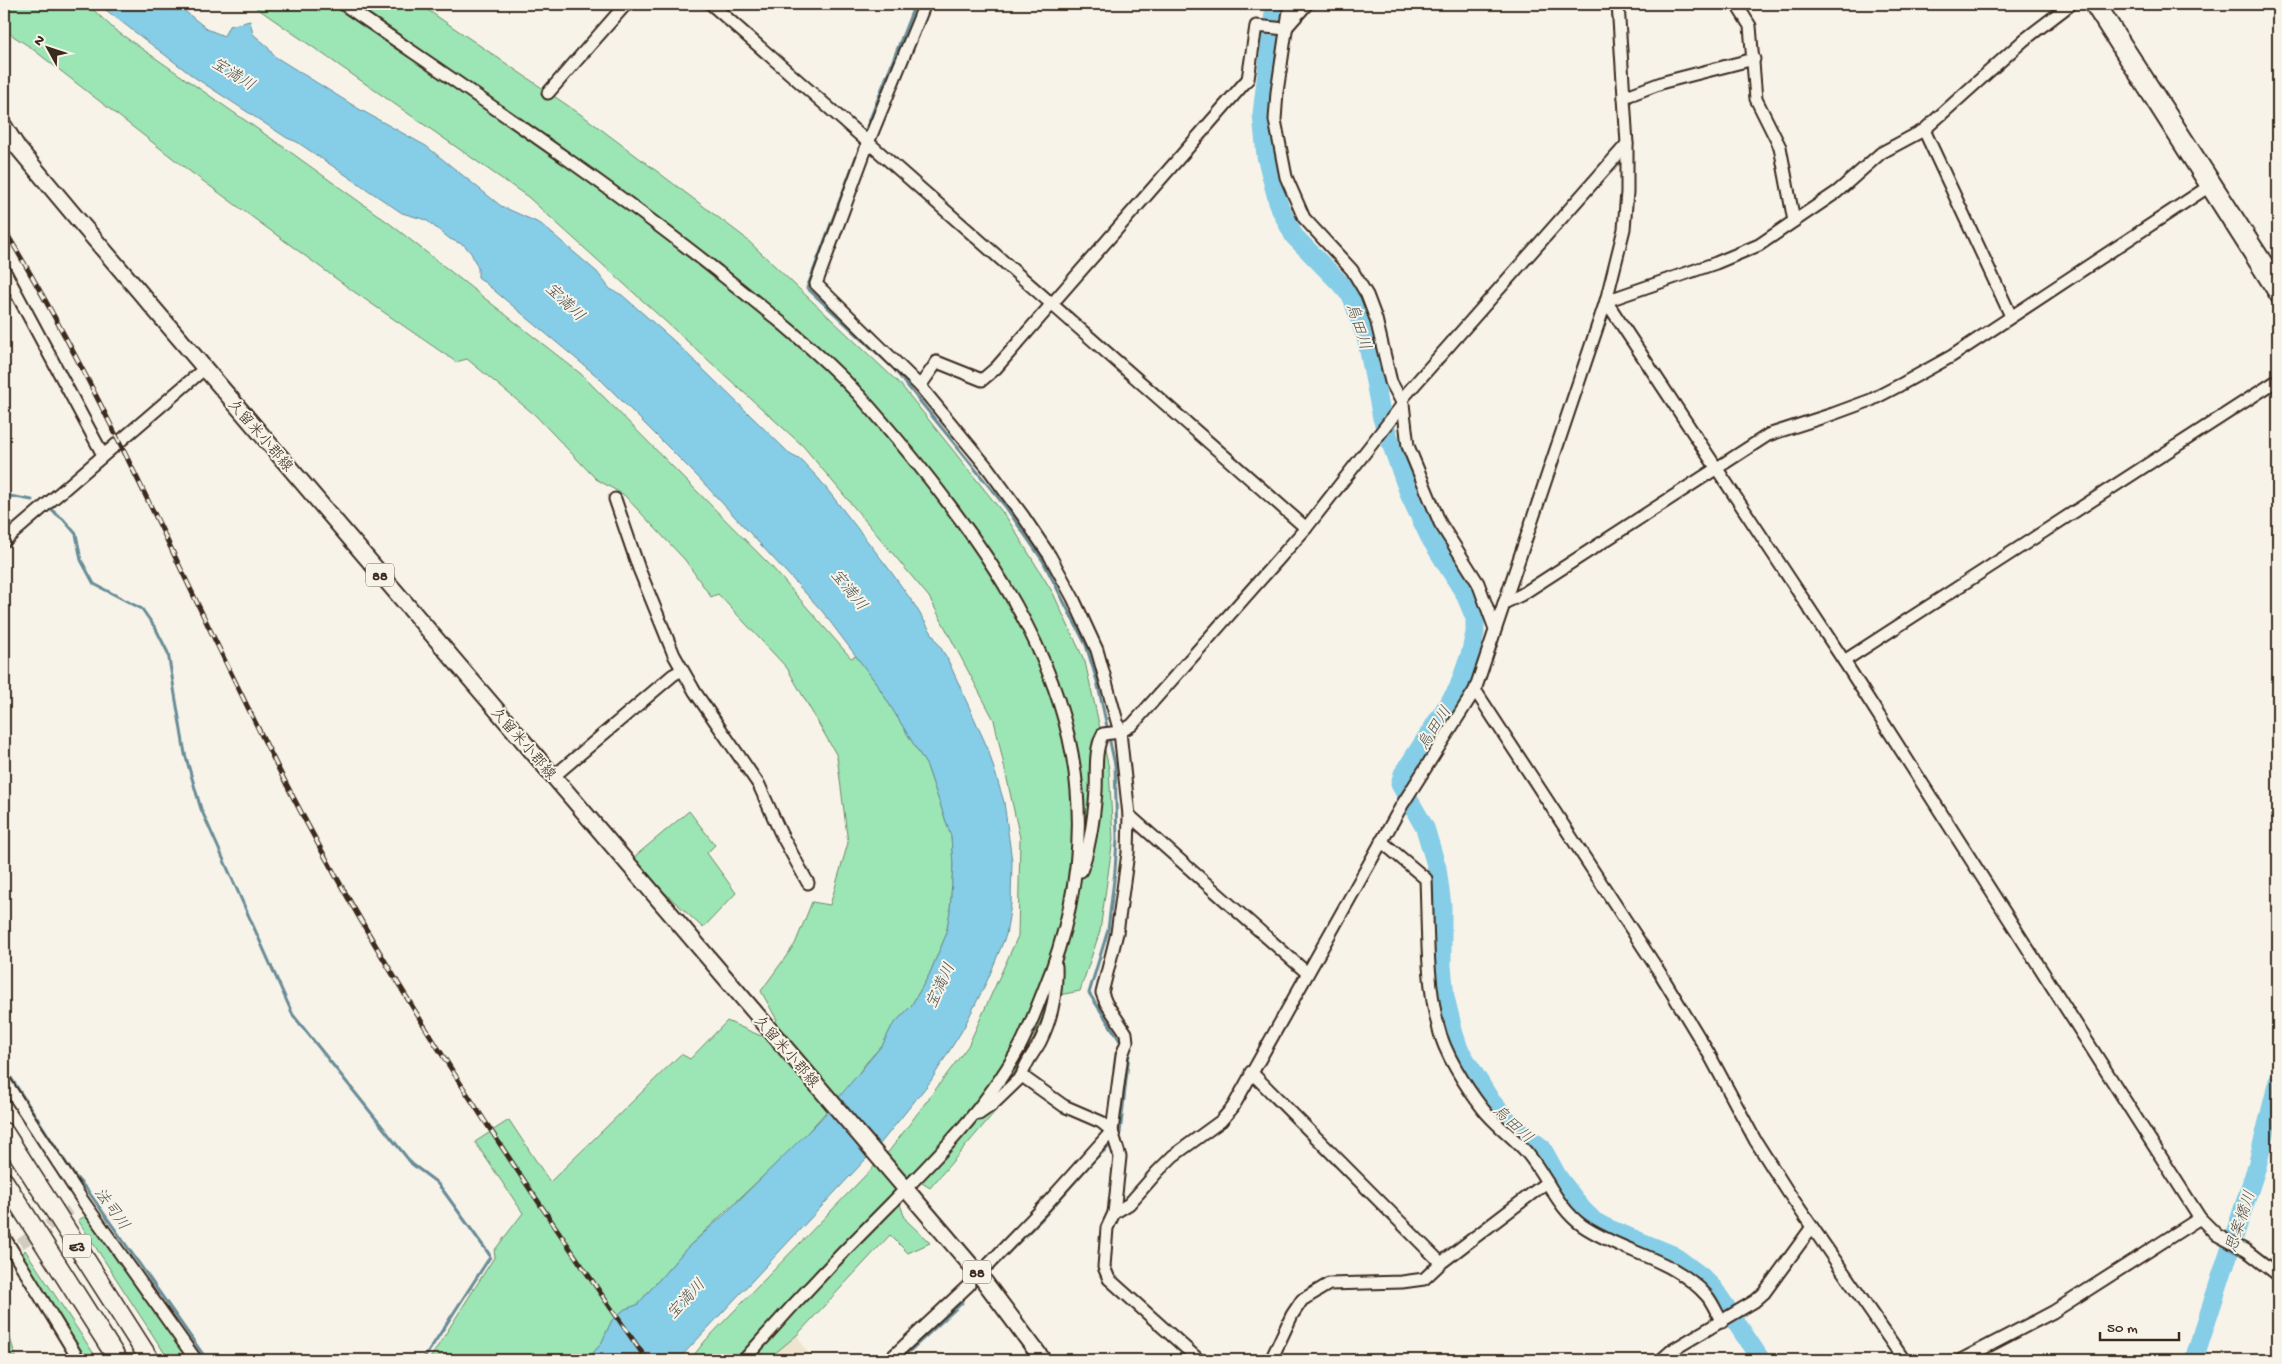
<svg xmlns="http://www.w3.org/2000/svg" width="2282" height="1364" font-family="'Gochi Hand','Klee One',sans-serif">
  <rect width="100%" height="100%" fill="#f7f3e8"/>
  <filter id="ink" filterUnits="userSpaceOnUse"><feTurbulence type="fractalNoise" baseFrequency=".02" numOctaves="2"/><feDisplacementMap in="SourceGraphic" scale="10" xChannelSelector="R" yChannelSelector="G"/><feConvolveMatrix kernelMatrix="1 2 1 2 8 2 1 2 1" color-interpolation-filters="sRGB"/></filter>
  <g filter="url(#ink)">
    <!-- built -->
    <path fill="#efe5ce" d="M 797,1335 L 812,1360 L 767,1360 Z"/>
    <!-- green -->
    <g fill="#9ce5b4" stroke="#6c8869">
      <path d="M 4,4 L 87,4 L 115,30 L 282,146 L 389,223 L 581,374 L 771,566 L 851,658 L 856,656 L 877,684 L 927,766 L 951,836 L 953,865 L 950,911 L 946,935 L 929,975 L 911,1006 L 892,1026 L 883,1044 L 866,1063 L 851,1084 L 799,1142 L 686,1249 L 637,1305 L 625,1309 L 612,1320 L 601,1344 L 587,1360 L 429,1360 L 495,1256 L 494,1251 L 523,1213 L 475,1142 L 509,1120 L 550,1182 L 681,1054 L 690,1059 L 727,1021 L 761,1036 L 777,1020 L 761,991 L 795,944 L 812,902 L 830,905 L 848,843 L 837,756 L 787,668 L 718,594 L 711,597 L 685,560 L 624,495 L 596,479 L 535,415 L 467,359 L 456,362 L 353,291 L 188,170 L 30,47 L 4,30 Z"/>
      <path d="M 251,4 L 419,4 L 586,118 L 743,236 L 901,385 L 1007,518 L 1053,593 L 1085,662 L 1109,768 L 1113,839 L 1100,931 L 1080,991 L 1054,996 L 1010,1081 L 1004,1101 L 930,1188 L 909,1175 L 894,1189 L 906,1220 L 930,1243 L 908,1253 L 890,1235 L 797,1335 L 767,1360 L 690,1360 L 705,1341 L 890,1150 L 968,1046 L 1018,936 L 1020,838 L 994,720 L 929,597 L 803,446 L 528,197 Z"/>
      <path d="M 689,811 L 715,845 L 707,853 L 736,893 L 703,928 L 662,890 L 634,857 Z"/>
      <path d="M 86,1216 L 190,1360 L 169,1360 L 78,1220 Z"/>
      <path d="M 25,1250 L 98,1360 L 85,1360 L 20,1260 Z"/>
      <path d="M 4,1320 L 17,1360 L 4,1360 Z"/>
    </g>
    <!-- water -->
    <path fill="#86cde7" stroke="#688c97" d="M 98,4 L 176,4 L 207,29 L 224,36 L 229,26 L 250,21 L 253,34 L 266,45 L 274,56 L 359,109 L 426,146 L 501,206 L 541,224 L 597,272 L 610,289 L 622,295 L 673,340 L 791,455 L 801,460 L 819,479 L 889,569 L 914,604 L 947,658 L 988,749 L 1004,802 L 1012,861 L 1011,904 L 1006,935 L 988,979 L 963,1029 L 930,1082 L 880,1144 L 678,1360 L 587,1360 L 601,1344 L 612,1320 L 625,1309 L 637,1305 L 686,1249 L 724,1215 L 821,1119 L 883,1044 L 892,1026 L 911,1006 L 929,975 L 946,935 L 950,911 L 953,865 L 951,836 L 927,766 L 877,684 L 822,611 L 698,477 L 598,377 L 478,277 L 478,268 L 471,253 L 464,245 L 450,239 L 426,220 L 402,213 L 297,142 L 287,138 L 194,77 Z"/>
    <g fill="none" stroke-linecap="round" stroke-linejoin="round">
      <!-- stream -->
      <g stroke="#688c97" stroke-width="3">
        <path d="M 865,132 L 915,4"/>
        <path d="M 860,146 L 807,288 L 894,369 L 1005,506 L 1043,561 L 1086,645 L 1097,681 L 1108,731"/>
        <path d="M 4,495 L 32,500"/>
        <path d="M 50,509 L 63,519 L 76,534 L 81,560 L 94,584 L 142,609 L 156,629 L 168,653 L 185,754 L 201,809 L 293,1015 L 412,1164 L 436,1182 L 442,1189 L 489,1254 L 490,1257 L 423,1360"/>
        <path d="M 1109,737 L 1115,765 L 1117,839 L 1115,871 L 1108,930 L 1089,993 L 1122,1044"/>
        <path d="M 4,1067 L 74,1175 L 88,1191 L 207,1360"/>
        <path d="M 1117,1138 L 1120,1133 L 1129,1054 L 1127,1051"/>
        <path d="M 997,1264 L 1041,1220 L 1097,1157 L 1113,1143"/>
        <path d="M 900,1360 L 962,1303"/>
      </g>
      <!-- river -->
      <g stroke="#86cde7" stroke-width="19">
        <path d="M 1275,4 L 1262,114 L 1266,156 L 1279,206 L 1294,236 L 1339,282 L 1352,297 L 1367,341 L 1382,418 L 1410,496 L 1430,538 L 1465,594 L 1475,618 L 1475,633 L 1470,655 L 1458,689 L 1403,774 L 1400,784 L 1425,828 L 1437,868 L 1442,906 L 1442,966 L 1445,997 L 1454,1034 L 1459,1049 L 1491,1101 L 1512,1125 L 1542,1148 L 1558,1177 L 1582,1209 L 1594,1221 L 1607,1228 L 1673,1255 L 1701,1276 L 1714,1289 L 1761,1360"/>
        <path d="M 2194,1360 L 2257,1166 L 2278,1081"/>
      </g>
      <!-- minor-tunnel -->
      <path stroke="#d1cbc0" stroke-width="11" stroke-dasharray="11 5.5" stroke-linecap="butt" d="M 20,1244 L 75,1207"/>
      <defs>
        <g id="minor">
          <path d="M 343,4 C 469,91 596,175 717,271 C 765,309 817,350 859,395 C 891,431 922,468 951,507 C 1066,658 1119,808 1043,992 C 1035,1012 1028,1032 1018,1050 C 981,1116 925,1169 873,1222 C 828,1267 786,1312 744,1360"/>
          <path d="M 711,4 L 1306,528"/>
          <path d="M 925,4 L 868,143 L 816,284 L 920,386 L 987,467 L 1023,516 L 1050,556 L 1073,598 L 1097,650 L 1120,732 L 1129,815 L 1128,853 L 1117,933 L 1102,993 L 1106,1003 L 1126,1033 L 1127,1042 L 1122,1055 L 1112,1131 L 1042,1209 L 989,1264"/>
          <path d="M 1290,4 L 1277,92 L 1275,120 L 1286,177 L 1304,218 L 1352,270 L 1367,295 L 1376,319 L 1391,382 L 1403,404 L 1408,446 L 1440,523 L 1478,583 L 1495,629"/>
          <path d="M 1739,4 L 1740,10 L 1750,26 L 1756,99 L 1780,147 L 1794,221"/>
          <path d="M 2071,4 L 2024,40 L 1924,130 L 1881,153 L 1837,192 L 1759,245 L 1716,263 L 1606,301 L 1844,661 L 2200,1218 L 2217,1235 L 2247,1251 L 2278,1275"/>
          <path d="M 2090,4 L 2278,299"/>
          <path d="M 2100,4 L 2278,280"/>
          <path d="M 1286,28 L 1307,4"/>
          <path d="M 548,93 L 626,4"/>
          <path d="M 1624,97 L 1664,82 L 1754,59"/>
          <path d="M 1924,130 L 2011,316"/>
          <path d="M 4,270 L 103,455"/>
          <path d="M 920,386 L 937,362 L 982,380 L 996,368 L 1248,79 L 1256,26 L 1285,29"/>
          <path d="M 1401,400 L 1627,144"/>
          <path d="M 615,499 L 639,569 L 674,655 L 695,692 L 759,785 L 781,834 L 808,883"/>
          <path d="M 4,541 L 204,369"/>
          <path d="M 1504,603 L 1521,595 L 1768,435 L 1833,414 L 1871,400 L 1900,385 L 1952,356 L 2208,187"/>
          <path d="M 1844,661 L 2278,380"/>
          <path d="M 1475,690 L 1660,973 L 1709,1054 L 1755,1140 L 1788,1192 L 1904,1360"/>
          <path d="M 553,777 L 673,675 L 682,670"/>
          <path d="M 1129,815 L 1306,972"/>
          <path d="M 1381,841 L 1426,879 C 1428,928 1426,978 1438,1026 C 1444,1053 1466,1087 1483,1109 C 1496,1126 1515,1138 1528,1154 C 1547,1177 1558,1209 1583,1226 C 1623,1253 1674,1258 1707,1296 C 1713,1303 1717,1314 1722,1322"/>
          <path d="M 1081,871 C 1090,847 1094,817 1096,791 C 1097,773 1094,750 1103,734 L 1120,732 L 1132,725 L 1306,528 L 1403,404"/>
          <path d="M 1251,1072 L 1441,1263"/>
          <path d="M 1022,1076 C 1024,1064 1034,1053 1040,1042 C 1052,1018 1057,992 1056,966"/>
          <path d="M 4,1080 L 83,1201 L 196,1360"/>
          <path d="M 979,1114 L 993,1104 L 1022,1076 L 1064,1106 L 1101,1122 L 1112,1131 L 1120,1157 L 1114,1213"/>
          <path d="M 4,1237 L 79,1360"/>
          <path d="M 889,1360 L 969,1285"/>
          <path d="M 1199,1360 L 1109,1279 L 1104,1267 L 1107,1228 L 1114,1213 L 1129,1204 L 1158,1171 L 1173,1156 L 1221,1121 L 1233,1107 L 1402,805 L 1475,690 L 1606,301 L 1624,229 L 1627,192 L 1627,144 L 1618,4"/>
          <path d="M 1271,1360 L 1292,1315 L 1302,1300 L 1329,1284 L 1402,1282 L 1424,1279 L 1441,1263 L 1547,1182"/>
          <path d="M 1661,1360 L 1671,1351 L 1755,1301 L 1764,1293 L 1812,1227"/>
          <path d="M 1961,1360 L 2053,1312 L 2200,1218"/>
        </g>
        <path id="major" d="M 4,126 L 18,148 L 79,221 L 981,1277 L 1043,1360"/>
        <g id="highway">
          <path d="M 4,1132 L 150,1360"/>
          <path d="M 4,1181 L 118,1360"/>
        </g>
      </defs>
      <!-- minor casing -->
      <use href="#minor" stroke="#3b2a1e" stroke-width="15"/>
      <!-- major casing -->
      <use href="#major" stroke="#3b2a1e" stroke-width="19"/>
      <!-- highway casing -->
      <use href="#highway" stroke="#3b2a1e" stroke-width="21"/>
      <!-- minor -->
      <use href="#minor" stroke="#f7f3e8" stroke-width="11"/>
      <!-- major -->
      <use href="#major" stroke="#f7f3e8" stroke-width="15"/>
      <!-- highway -->
      <use href="#highway" stroke="#f7f3e8" stroke-width="18"/>
      <defs>
        <path id="rail" d="M 4,229 C 114,411 194,607 292,795 C 395,993 520,1178 647,1360"/>
      </defs>
      <!-- rail casing -->
      <use href="#rail" stroke="#3b2a1e" stroke-width="5"/>
      <!-- rail -->
      <use href="#rail" stroke="#f7f3e8" stroke-width="3" stroke-dasharray="9" stroke-linecap="butt"/>
    </g>
  </g>
  <g text-anchor="middle" stroke-width="4" stroke-linejoin="round" paint-order="stroke">
    <!-- shield labels -->
    <g fill="#f7f3e8" stroke="#73665b" stroke-width="1">
      <rect x="366" y="563.5" width="28" height="23" rx="4"/>
      <rect x="63" y="1234.5" width="28" height="23" rx="4"/>
      <rect x="963" y="1260.5" width="28" height="23" rx="4"/>
    </g>
    <g font-size="14" font-weight="bold" fill="#3b2a1e">
      <text x="380" y="580">88</text>
      <text x="77" y="1251">E3</text>
      <text x="977" y="1277">88</text>
    </g>
    <!-- street labels -->
    <g font-size="15" fill="#3b2a1e" stroke="#f7f3e8">
      <text transform="translate(261 435) rotate(49)" y="5">久留米小郡線</text>
      <text transform="translate(524 743) rotate(49)" y="5">久留米小郡線</text>
      <text transform="translate(787 1051) rotate(49)" y="5">久留米小郡線</text>
    </g>
    <!-- water labels -->
    <g font-size="16" font-style="italic" fill="#4e5350" stroke="#f7f3e8">
      <text transform="translate(234 73) rotate(32)" y="6">宝満川</text>
      <text transform="translate(566 301) rotate(44)" y="6">宝満川</text>
      <text transform="translate(1360 326) rotate(72)" y="6">烏田川</text>
      <text transform="translate(850 589) rotate(51)" y="6">宝満川</text>
      <text transform="translate(1433 727) rotate(-57)" y="6">烏田川</text>
      <text transform="translate(939 985) rotate(-65)" y="6">宝満川</text>
      <text transform="translate(1514 1123) rotate(43)" y="6">烏田川</text>
      <text transform="translate(113 1208) rotate(54)" y="6">法司川</text>
      <text transform="translate(2239 1221) rotate(-72)" y="6">思案橋川</text>
      <text transform="translate(685 1298) rotate(-47)" y="6">宝満川</text>
    </g>
  </g>
  <!-- margin -->
  <rect width="2282" height="1364" fill="none" stroke="#f7f3e8" stroke-width="20"/>
  <rect x="10" y="10" width="2262" height="1344" fill="none" stroke="#3b2a1e" stroke-width="2" filter="url(#ink)"/>
  <!-- north arrow -->
  <g transform="translate(48 48) rotate(310)" stroke="#f7f3e8" stroke-width="4" paint-order="stroke">
  <path d="M0-4L9 19L0 12L-9 19Z" fill="#3b2a1e"/>
  <text y="-8" font-size="14" font-weight="bold" text-anchor="middle" fill="#3b2a1e">N</text>
  </g>
  <!-- scale -->
  <path d="M2100 1332v8h79v-8" fill="none" stroke="#3b2a1e" stroke-width="2.5"/>
  <text x="2107" y="1332" font-size="15" fill="#3b2a1e" stroke="#f7f3e8" stroke-width="4" paint-order="stroke">50 m</text>
</svg>
